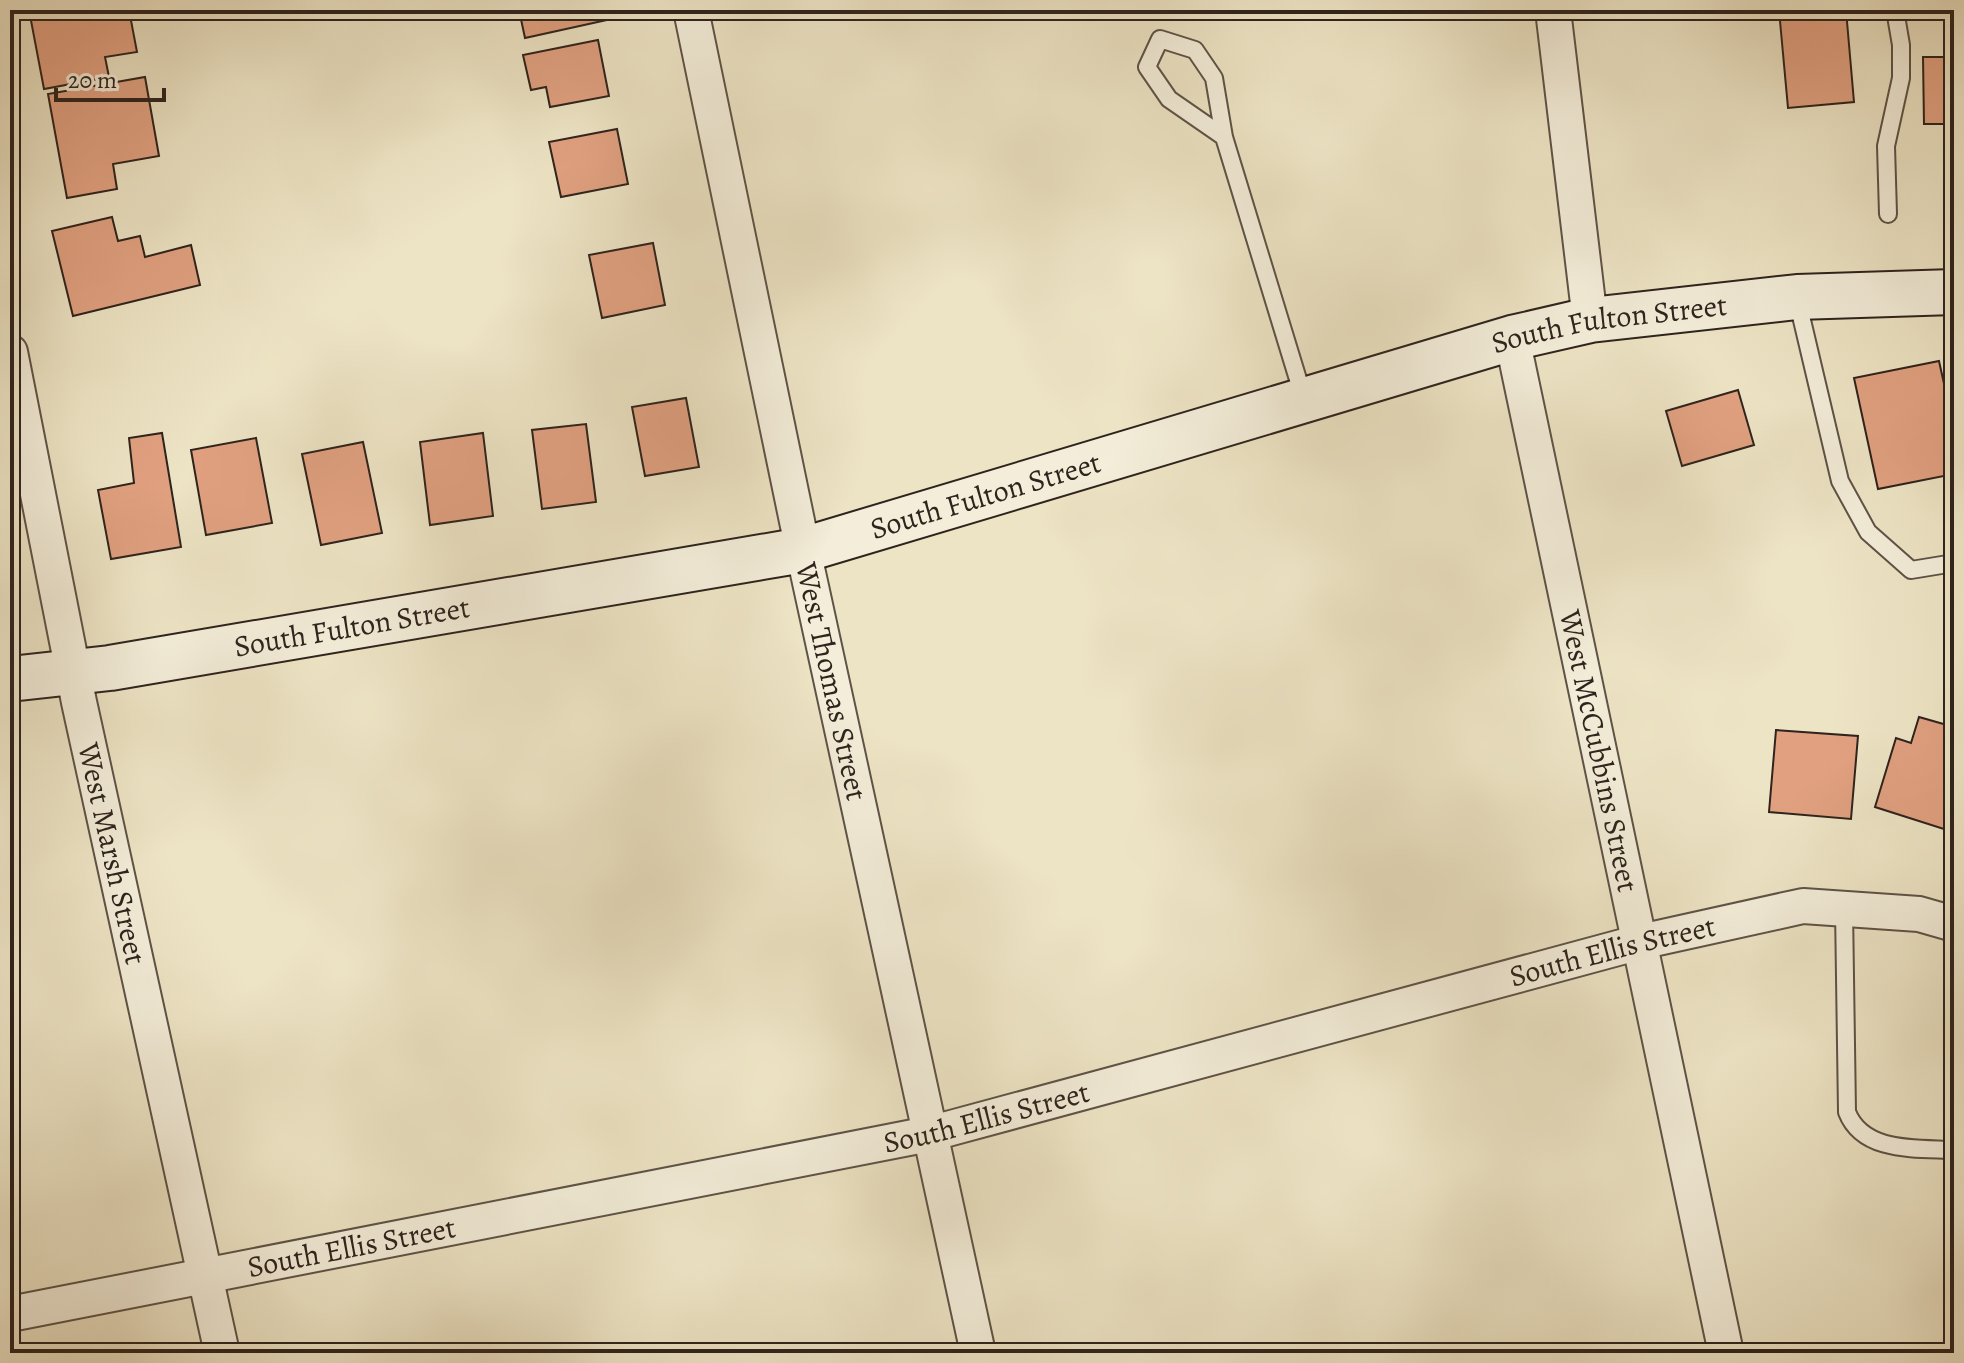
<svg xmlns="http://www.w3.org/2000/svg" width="1964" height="1363" font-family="Alegreya,serif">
  <rect width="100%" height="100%" fill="#ede4c5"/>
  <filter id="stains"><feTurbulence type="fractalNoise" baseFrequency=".0025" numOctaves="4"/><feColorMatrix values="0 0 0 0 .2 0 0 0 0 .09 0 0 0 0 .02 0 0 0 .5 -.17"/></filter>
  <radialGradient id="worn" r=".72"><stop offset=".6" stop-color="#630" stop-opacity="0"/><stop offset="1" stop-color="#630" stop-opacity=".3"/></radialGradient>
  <!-- building -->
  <g fill="#e1a181" stroke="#2e231d" stroke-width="2">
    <path d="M 29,10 L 129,10 L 137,52 L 105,57 L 109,77 L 44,89 Z"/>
    <path d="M 519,10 L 614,10 L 616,18 L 525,38 Z"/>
    <path d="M 1779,10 L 1846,10 L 1854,102 L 1788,108 Z"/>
    <path d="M 598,40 L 609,96 L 550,107 L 546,87 L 531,90 L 523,55 Z"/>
    <path d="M 1923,57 L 1954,57 L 1954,124 L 1924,124 Z"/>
    <path d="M 145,77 L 159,156 L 113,164 L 117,189 L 67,198 L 48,94 Z"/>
    <path d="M 617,129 L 628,184 L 561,197 L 549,142 Z"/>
    <path d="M 112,217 L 118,241 L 140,236 L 145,257 L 191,245 L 200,285 L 73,316 L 52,231 Z"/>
    <path d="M 653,243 L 665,305 L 602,318 L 589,255 Z"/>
    <path d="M 1939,361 L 1954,429 L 1954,474 L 1878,489 L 1854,378 Z"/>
    <path d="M 1738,390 L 1754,445 L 1682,466 L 1666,411 Z"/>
    <path d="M 686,398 L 699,467 L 645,476 L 632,407 Z"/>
    <path d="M 586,424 L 596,502 L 542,509 L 532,430 Z"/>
    <path d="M 162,433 L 181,547 L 111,559 L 98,490 L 134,483 L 129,438 Z"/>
    <path d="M 483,433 L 493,516 L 430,525 L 420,442 Z"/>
    <path d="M 256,438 L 272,523 L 206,535 L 191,450 Z"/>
    <path d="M 363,442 L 382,533 L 321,545 L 302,454 Z"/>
    <path d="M 1919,717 L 1954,727 L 1950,747 L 1954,748 L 1954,806 L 1947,830 L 1875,807 L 1896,738 L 1911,743 Z"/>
    <path d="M 1776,730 L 1858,736 L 1851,819 L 1769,812 Z"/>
  </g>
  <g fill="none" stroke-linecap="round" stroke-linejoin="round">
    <defs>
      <g id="lane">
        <path d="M 1224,137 L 1214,78 L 1195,50 L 1160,39 L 1147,67 L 1169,99 L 1224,137 L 1304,399"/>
        <path d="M 1888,214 L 1886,146 L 1901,78 L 1901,45 L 1895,10"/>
        <path d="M 1797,299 L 1840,481 L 1868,532 L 1911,570 L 1954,563"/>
        <path d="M 1844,909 L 1847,1112 C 1863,1153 1916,1148 1954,1150"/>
      </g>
      <g id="street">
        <path id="s1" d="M 691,10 L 803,550 L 978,1353"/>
        <path d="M 1553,10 L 1590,320"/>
        <path id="s2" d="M 1512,338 L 1726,1353"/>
        <path id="s3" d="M 10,352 L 79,702 L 222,1353"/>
        <path id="s4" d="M 10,1314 L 929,1134 L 1640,942 L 1803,906 L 1919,914 L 1954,924"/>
      </g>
      <g id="secondary">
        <path id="s5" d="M 10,679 L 110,668 L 803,550 L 1512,338 L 1590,320 L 1797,297 L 1954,292"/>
      </g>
    </defs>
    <!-- lane casing -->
    <use href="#lane" stroke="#5e5347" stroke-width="20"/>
    <!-- street casing -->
    <use href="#street" stroke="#5e5347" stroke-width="38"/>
    <!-- secondary casing -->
    <use href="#secondary" stroke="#2e231d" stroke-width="48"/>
    <!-- lane -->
    <use href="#lane" stroke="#f3edd9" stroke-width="16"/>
    <!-- street -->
    <use href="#street" stroke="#f3edd9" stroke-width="34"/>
    <!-- secondary -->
    <use href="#secondary" stroke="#f3edd9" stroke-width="44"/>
  </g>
  <g text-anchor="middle" stroke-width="7" stroke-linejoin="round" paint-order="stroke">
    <!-- street labels -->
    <g font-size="30" fill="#2e231d" stroke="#f3edd9">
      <text dy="10" stroke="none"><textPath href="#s5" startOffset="1642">South Fulton Street</textPath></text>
      <text dy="10" stroke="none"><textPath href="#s5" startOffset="994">South Fulton Street</textPath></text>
      <text dy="10" stroke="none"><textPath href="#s5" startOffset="346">South Fulton Street</textPath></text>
      <text dy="10" stroke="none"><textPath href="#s1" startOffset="686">West Thomas Street</textPath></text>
      <text dy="10" stroke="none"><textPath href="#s2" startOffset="422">West McCubbins Street</textPath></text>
      <text dy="10" stroke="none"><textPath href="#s3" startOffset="512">West Marsh Street</textPath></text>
      <text dy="10" stroke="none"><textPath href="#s4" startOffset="1644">South Ellis Street</textPath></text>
      <text dy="10" stroke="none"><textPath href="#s4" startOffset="996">South Ellis Street</textPath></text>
      <text dy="10" stroke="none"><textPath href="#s4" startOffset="348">South Ellis Street</textPath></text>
    </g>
  </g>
  <!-- margin -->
  <rect width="1964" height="1363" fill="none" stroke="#ede4c5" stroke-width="40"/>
  <rect x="12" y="12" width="1940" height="1339" fill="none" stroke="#2e231d" stroke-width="4"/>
  <rect x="20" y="20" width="1924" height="1323" fill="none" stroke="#2e231d" stroke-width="2"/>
  <!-- scale -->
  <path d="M56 88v12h108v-12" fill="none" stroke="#2e231d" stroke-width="4"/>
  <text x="68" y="88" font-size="24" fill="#2e231d" stroke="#f3edd9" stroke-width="6" paint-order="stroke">20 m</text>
  <rect width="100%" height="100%" filter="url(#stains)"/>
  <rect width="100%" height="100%" fill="url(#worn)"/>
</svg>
